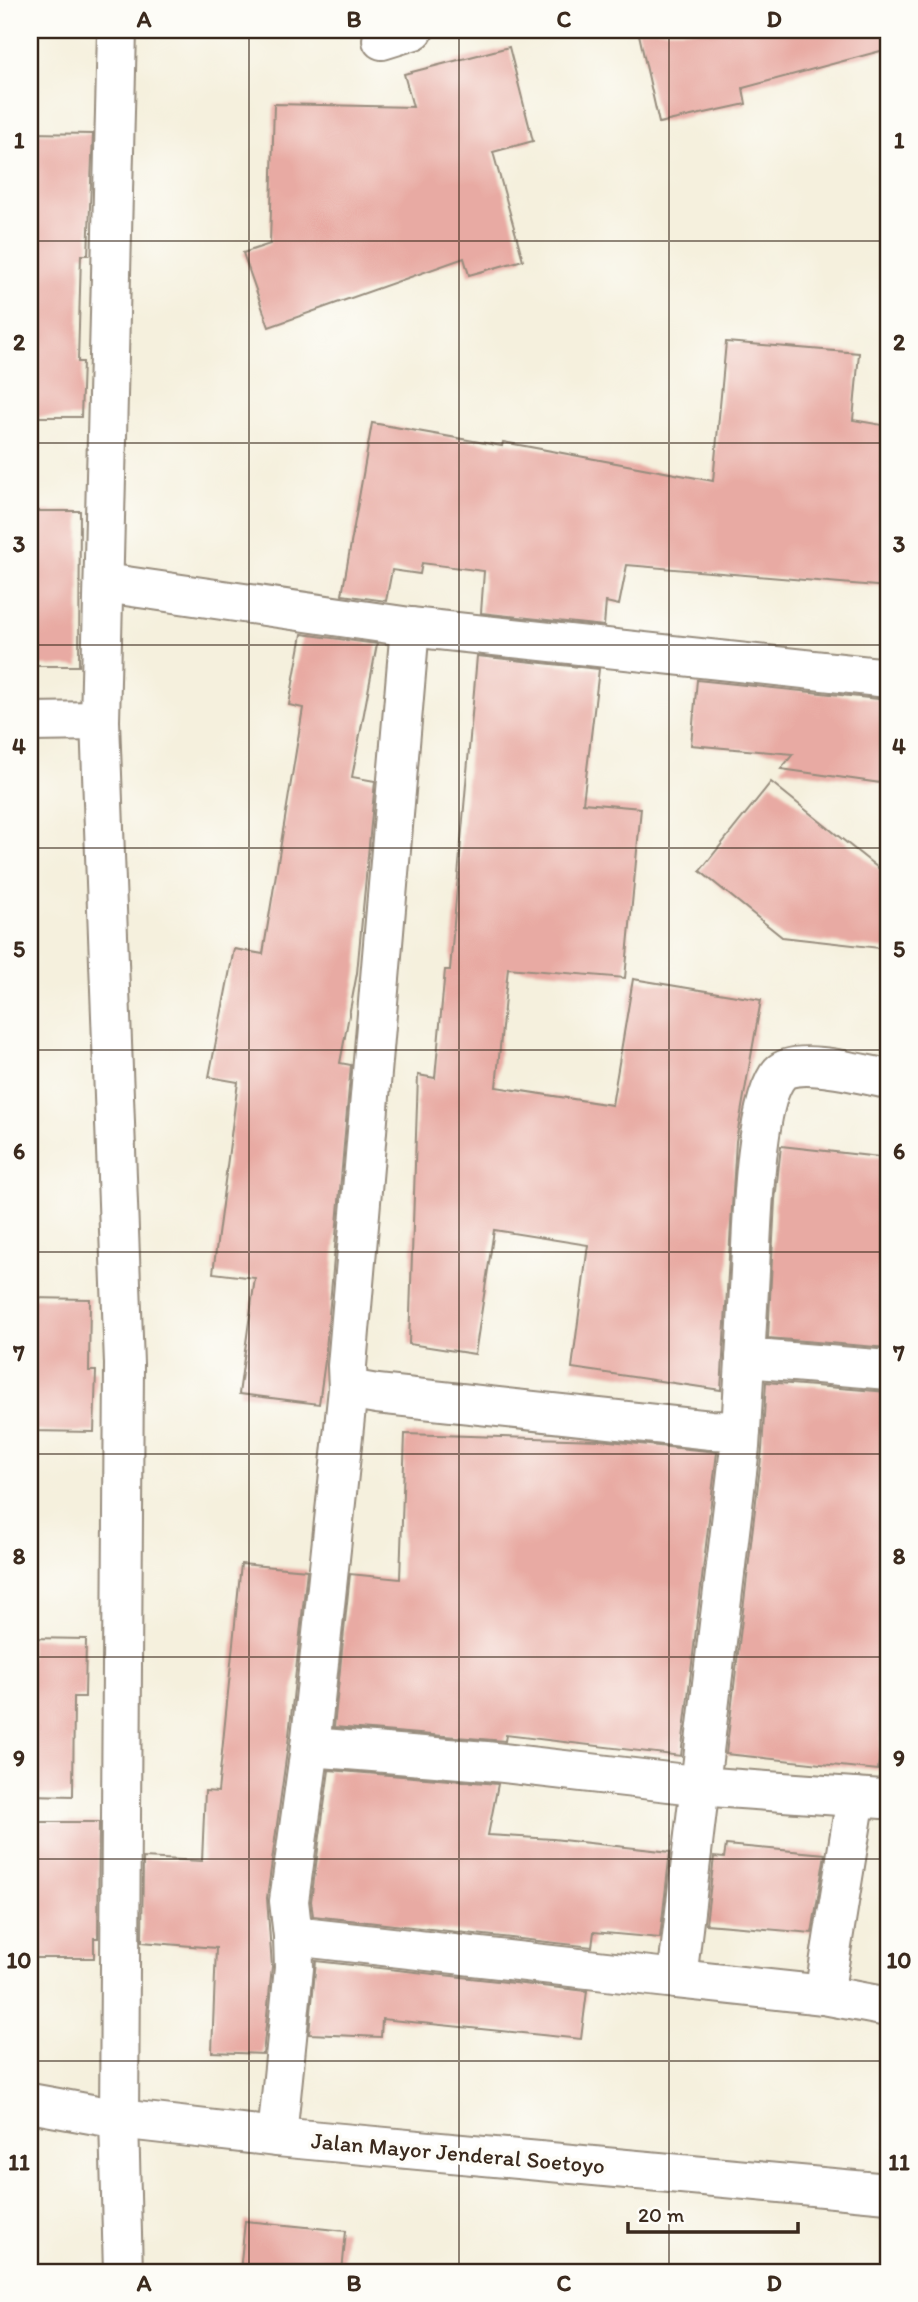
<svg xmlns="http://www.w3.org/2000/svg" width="918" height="2302" font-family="Itim,sans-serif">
  <rect width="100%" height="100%" fill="#fdfcf7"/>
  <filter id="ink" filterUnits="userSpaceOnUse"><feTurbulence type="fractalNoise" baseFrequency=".0143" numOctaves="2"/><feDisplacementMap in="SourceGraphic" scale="14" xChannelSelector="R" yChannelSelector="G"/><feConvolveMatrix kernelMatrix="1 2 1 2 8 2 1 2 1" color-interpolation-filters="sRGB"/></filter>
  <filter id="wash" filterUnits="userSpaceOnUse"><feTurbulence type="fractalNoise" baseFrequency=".00686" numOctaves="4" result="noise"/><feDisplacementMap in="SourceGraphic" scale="28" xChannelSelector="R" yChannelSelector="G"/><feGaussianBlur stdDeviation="1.57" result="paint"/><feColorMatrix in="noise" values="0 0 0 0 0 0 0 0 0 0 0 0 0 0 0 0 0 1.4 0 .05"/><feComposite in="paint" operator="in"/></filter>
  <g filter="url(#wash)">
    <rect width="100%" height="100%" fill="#f5f0dd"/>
    <g id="blocks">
      <!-- building -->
      <g fill="#e8aaa3">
        <path d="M 638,30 L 888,30 L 888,49 L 743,88 L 746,104 L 659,123 Z"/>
        <path d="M 509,47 L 533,141 L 493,152 L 523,260 L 469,275 L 464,258 L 269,327 L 243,253 L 270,244 L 274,104 L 413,107 L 404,74 Z"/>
        <path d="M 30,133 L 93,134 L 88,255 L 81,255 L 78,362 L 83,362 L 81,417 L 30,417 Z"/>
        <path d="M 726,342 L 859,353 L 853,420 L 888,426 L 888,587 L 627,565 L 619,605 L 606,602 L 604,626 L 481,613 L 484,571 L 422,563 L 420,574 L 392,570 L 386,601 L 342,595 L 372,423 L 502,446 L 503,442 L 713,481 Z"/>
        <path d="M 30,511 L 80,511 L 79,666 L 30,666 Z"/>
        <path d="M 302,634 L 377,644 L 352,777 L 375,781 L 357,973 L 340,1063 L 351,1065 L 325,1361 L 319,1404 L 239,1394 L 255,1278 L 213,1273 L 238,1082 L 209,1077 L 234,949 L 263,954 L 303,708 L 289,705 Z"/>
        <path d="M 477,656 L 599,669 L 583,803 L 641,808 L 625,978 L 508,968 L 496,1087 L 612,1105 L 633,979 L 761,1000 L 736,1141 L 721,1390 L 572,1368 L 588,1245 L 494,1230 L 475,1354 L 409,1344 L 418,1075 L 435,1078 L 445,970 L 450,970 Z"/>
        <path d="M 697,680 L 888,700 L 888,784 L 781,769 L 793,754 L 691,745 Z"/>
        <path d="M 771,782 L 888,876 L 888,949 L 782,937 L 700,871 Z"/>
        <path d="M 781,1146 L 888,1158 L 888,1348 L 768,1338 L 775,1200 Z"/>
        <path d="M 30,1298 L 90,1299 L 89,1371 L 96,1371 L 94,1432 L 30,1431 Z"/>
        <path d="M 766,1382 L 888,1392 L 888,1679 L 878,1770 L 726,1754 L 762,1450 Z"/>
        <path d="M 405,1434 L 600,1440 L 717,1452 L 681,1756 L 506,1735 L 505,1741 L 334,1727 L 350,1574 L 400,1579 Z"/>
        <path d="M 241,1564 L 307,1570 L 288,1744 L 267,1898 L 272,1967 L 263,2054 L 212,2052 L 216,1948 L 142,1942 L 143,1858 L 202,1861 L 205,1791 L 218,1792 Z"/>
        <path d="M 30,1638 L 86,1639 L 85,1697 L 74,1697 L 73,1796 L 30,1795 Z"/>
        <path d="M 329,1770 L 498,1784 L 488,1835 L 553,1839 L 670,1852 L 660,1938 L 594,1932 L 592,1947 L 313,1916 L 311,1901 Z"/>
        <path d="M 32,1822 L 99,1822 L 98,1938 L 94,1938 L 94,1958 L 30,1958 L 30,1896 L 33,1896 Z"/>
        <path d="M 726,1845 L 825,1854 L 812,1933 L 706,1924 L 714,1857 L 724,1858 Z"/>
        <path d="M 316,1961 L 587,1991 L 581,2039 L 382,2019 L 381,2037 L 309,2034 Z"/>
        <path d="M 245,2221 L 346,2231 L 342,2272 L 240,2272 Z"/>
      </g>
    </g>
  </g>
  <g filter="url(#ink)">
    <use href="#blocks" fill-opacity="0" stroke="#988d7e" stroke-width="2"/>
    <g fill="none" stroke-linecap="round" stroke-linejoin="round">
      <defs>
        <g id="minor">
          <path d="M 117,30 L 100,721 L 124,1364 L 119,2119 L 123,2272"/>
          <path d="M 382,40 L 414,30"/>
          <path d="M 105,583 L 410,627 L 888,678"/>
          <path d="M 30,722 L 100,721"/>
          <path d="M 745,1358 L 888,1370"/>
          <path d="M 741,1431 C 744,1377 747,1324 750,1271 C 752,1231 754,1101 780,1073 C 796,1056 866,1075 888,1079"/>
          <path d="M 310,1747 L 486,1761 L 712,1787 L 882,1799 L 888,1796"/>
          <path d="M 293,1936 L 289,1901 L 310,1747 L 348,1389"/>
          <path d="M 677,1979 L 824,1995 L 888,2007"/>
          <path d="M 824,1995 L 856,1797"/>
          <path d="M 277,2137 L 294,1968 L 293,1936 L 677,1979 L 740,1447 L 741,1431 L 711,1430 L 377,1394 L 348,1389 L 347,1366 L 410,627"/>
        </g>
        <path id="tertiary" d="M 30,2103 L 119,2119 L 277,2137 L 888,2193"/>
      </defs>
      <!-- minor casing -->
      <use href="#minor" stroke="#988d7e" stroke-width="42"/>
      <!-- tertiary casing -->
      <use href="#tertiary" stroke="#988d7e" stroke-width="42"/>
      <!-- minor -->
      <use href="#minor" stroke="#fff" stroke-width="38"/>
      <!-- tertiary -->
      <use href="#tertiary" stroke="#fff" stroke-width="38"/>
    </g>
  </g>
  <!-- grid -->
  <path fill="none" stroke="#3b2a1e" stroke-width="2" stroke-opacity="0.55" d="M 249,30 L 249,2272M 459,30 L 459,2272M 669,30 L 669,2272M 30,241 L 888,241M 30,443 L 888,443M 30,645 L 888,645M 30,848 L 888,848M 30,1050 L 888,1050M 30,1252 L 888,1252M 30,1454 L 888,1454M 30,1657 L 888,1657M 30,1859 L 888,1859M 30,2061 L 888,2061"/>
  <g text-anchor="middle" stroke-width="7" stroke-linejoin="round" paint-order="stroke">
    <!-- street labels -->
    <g font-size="23" fill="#3b2a1e" stroke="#fdfcf7">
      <text transform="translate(458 2153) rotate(5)" y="8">Jalan Mayor Jenderal Soetoyo</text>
    </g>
  </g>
  <!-- margin -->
  <rect width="918" height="2302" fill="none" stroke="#fdfcf7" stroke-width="77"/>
  <!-- scale -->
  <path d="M628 2222v10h170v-10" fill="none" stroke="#3b2a1e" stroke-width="3.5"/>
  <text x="638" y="2222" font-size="21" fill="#3b2a1e" stroke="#fdfcf7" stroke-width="5" paint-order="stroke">20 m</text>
  <rect x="38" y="38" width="842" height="2226" fill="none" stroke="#3b2a1e" stroke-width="2.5"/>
  <g font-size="23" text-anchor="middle" font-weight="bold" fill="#3b2a1e">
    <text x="144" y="27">A</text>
    <text x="354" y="27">B</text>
    <text x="564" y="27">C</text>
    <text x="774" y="27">D</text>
    <text x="19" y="148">1</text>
    <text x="899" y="148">1</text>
    <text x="19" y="350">2</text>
    <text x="899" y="350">2</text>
    <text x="19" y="552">3</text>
    <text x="899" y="552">3</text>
    <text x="19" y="754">4</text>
    <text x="899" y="754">4</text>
    <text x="19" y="957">5</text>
    <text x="899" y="957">5</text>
    <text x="19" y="1159">6</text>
    <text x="899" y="1159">6</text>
    <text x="19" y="1361">7</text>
    <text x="899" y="1361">7</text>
    <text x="19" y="1564">8</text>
    <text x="899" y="1564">8</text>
    <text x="19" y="1766">9</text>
    <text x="899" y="1766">9</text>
    <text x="19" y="1968">10</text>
    <text x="899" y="1968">10</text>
    <text x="19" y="2170">11</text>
    <text x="899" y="2170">11</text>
    <text x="144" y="2291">A</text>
    <text x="354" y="2291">B</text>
    <text x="564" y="2291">C</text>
    <text x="774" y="2291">D</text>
  </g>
</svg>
